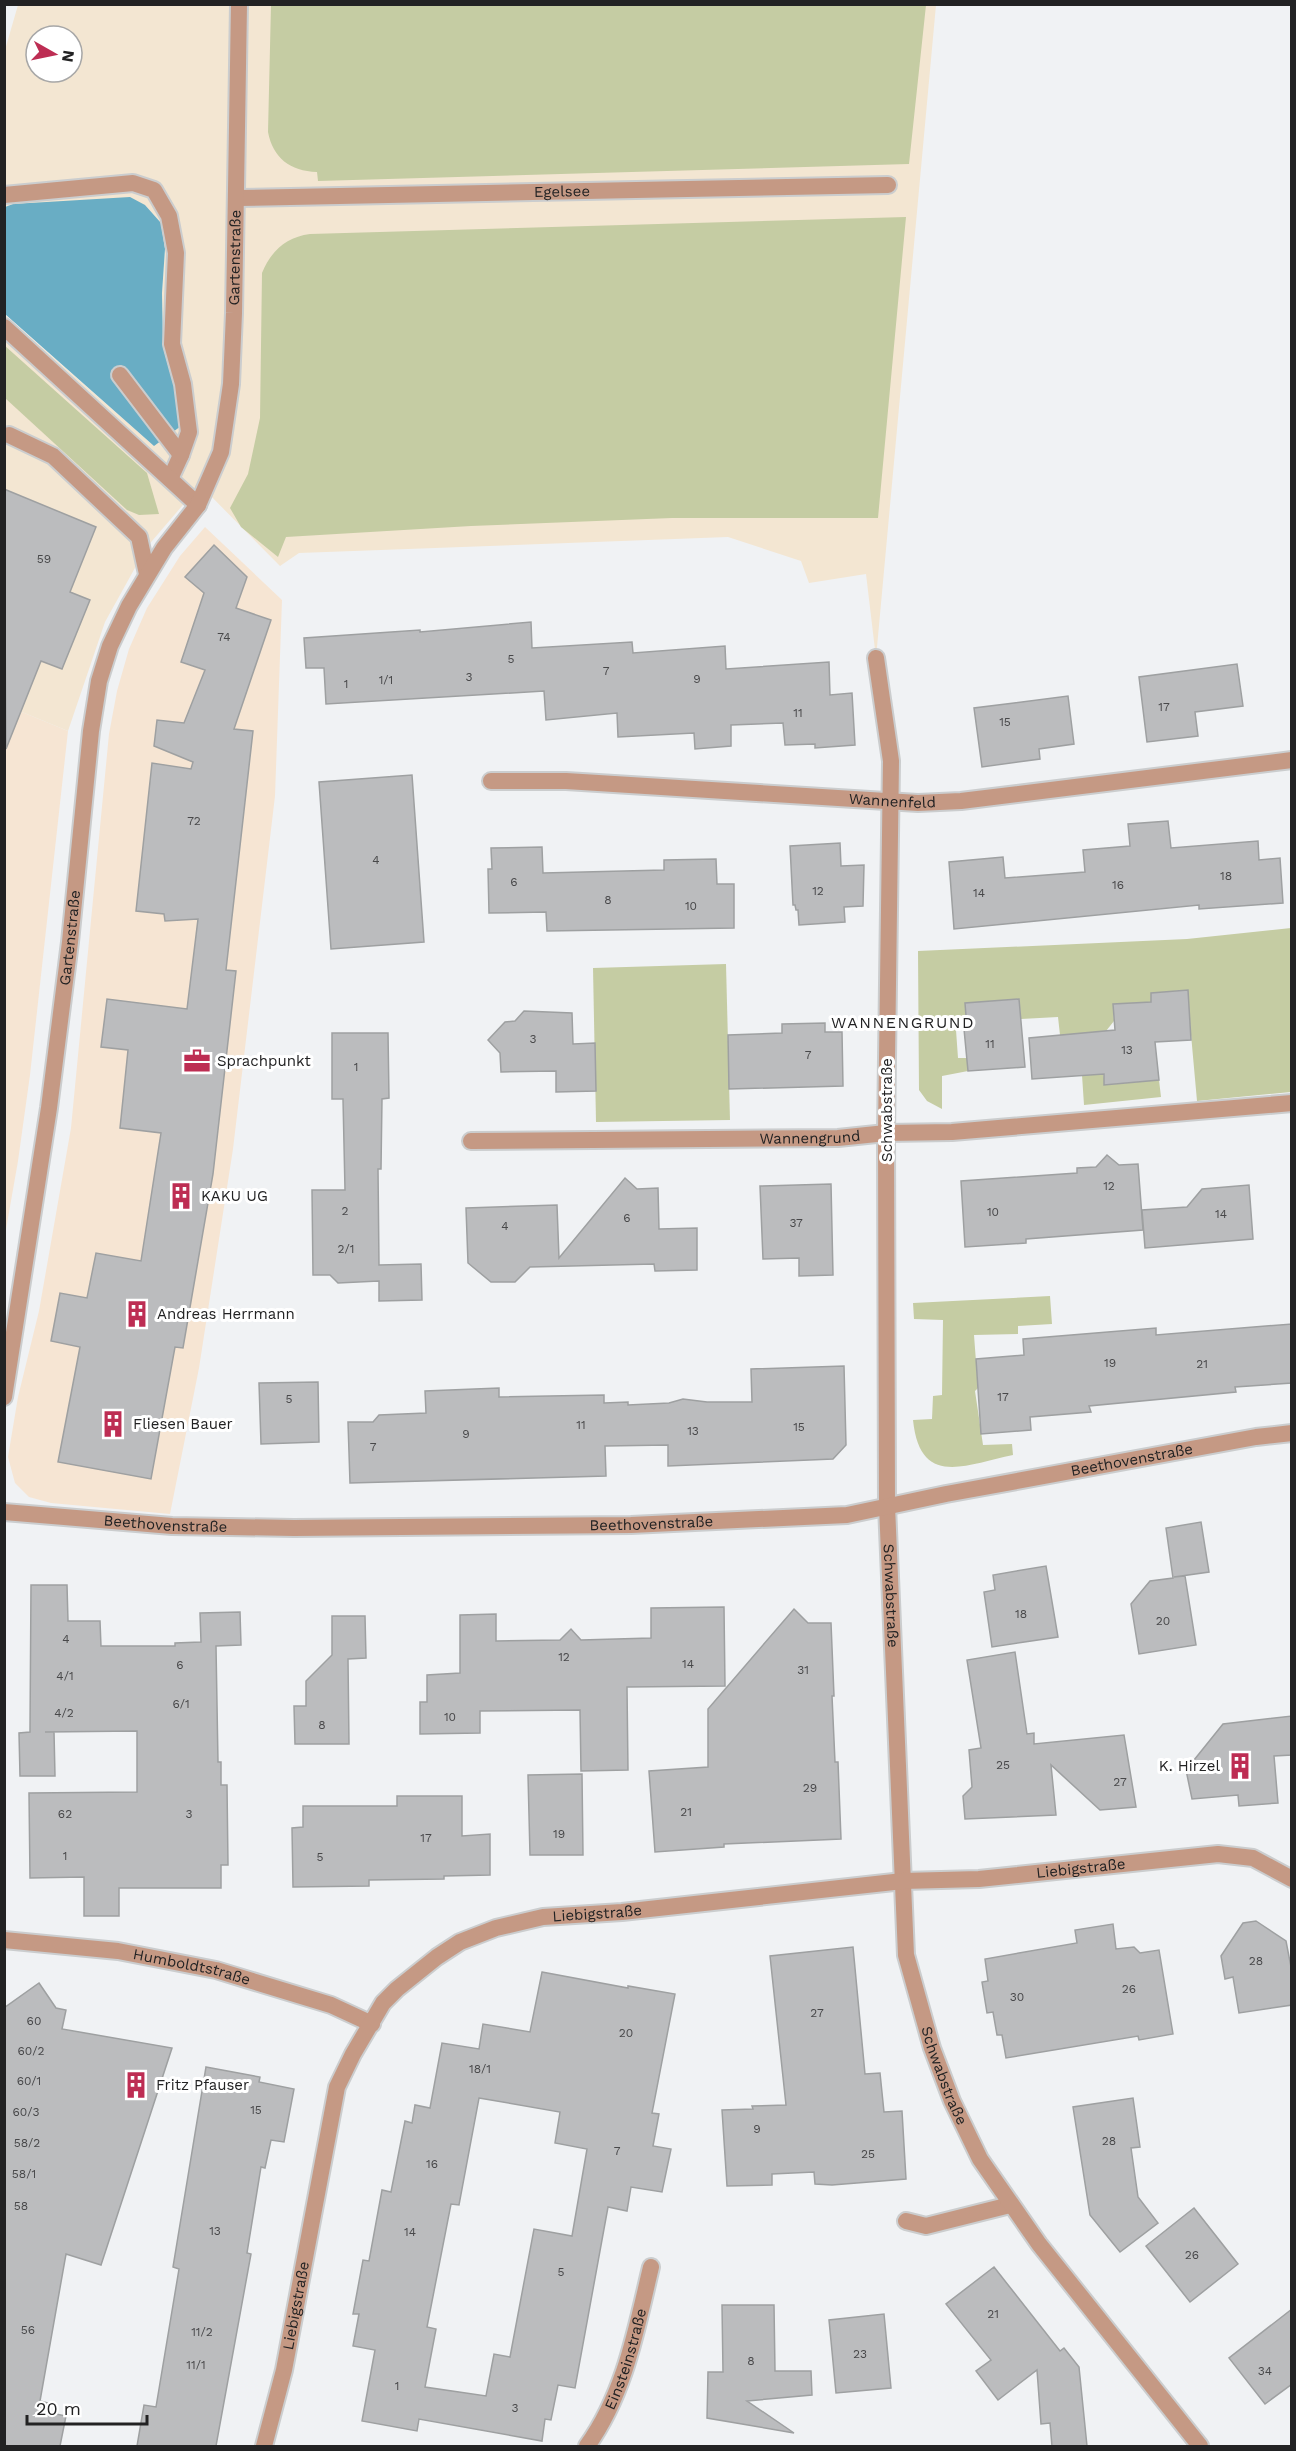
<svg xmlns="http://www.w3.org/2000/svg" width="1296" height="2451" font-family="'Work Sans',sans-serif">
  <rect width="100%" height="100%" fill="#f0f2f4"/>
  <!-- commercial -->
  <g fill="#f6e5d3">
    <path d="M 205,527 L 282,600 L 275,796 L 233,1149 L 199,1368 L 170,1514 L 51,1503 L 29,1497 L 15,1483 L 8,1457 L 18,1397 L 39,1311 L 71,1128 L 109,734 L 117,691 L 129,649 L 147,608 L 180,556 Z"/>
    <path d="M 5,705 L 68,731 L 30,1075 L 18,1161 L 5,1235 Z"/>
  </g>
  <!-- industrial -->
  <path fill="#f3e6d2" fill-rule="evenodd" d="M 18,5 L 936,5 L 876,658 L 866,574 L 809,583 L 801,561 L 728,537 L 299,553 L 280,566 L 200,485 L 146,548 L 105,622 L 68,731 L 5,705 L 4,314 L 154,446 L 178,401 L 163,347 L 162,293 L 165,249 L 161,223 L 145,205 L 13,204 L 5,207 L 5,50 ZM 36,36 L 72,36 L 72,72 L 36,72 Z"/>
  <!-- green -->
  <g fill="#c5cca3">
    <path d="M 271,5 L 926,5 L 909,164 L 318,181 L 317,172 C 290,171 273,158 268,132 Z"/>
    <path d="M 906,217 L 878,518 L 672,518 L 471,526 L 286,537 L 278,557 L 241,527 L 230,508 L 248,474 L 260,418 L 262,273 C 271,251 286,237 310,234 Z"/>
    <path d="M 4,345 L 147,473 L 159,514 L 139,515 L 127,510 L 5,398 Z"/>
    <path d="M 1291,928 L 1291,1092 L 1197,1101 L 1187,990 L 1151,993 L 1151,1002 L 1113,1004 L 1114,1021 L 1106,1031 L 1097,1032 L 1105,1085 L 1159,1080 L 1161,1097 L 1084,1105 L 1082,1075 L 1060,1035 L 1058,1017 L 1021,1019 L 1019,999 L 965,1003 L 967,1029 L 956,1030 L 958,1058 L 967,1058 L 968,1071 L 942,1076 L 942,1109 L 927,1101 L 919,1090 L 918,951 L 1187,939 Z"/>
    <path d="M 726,964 L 730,1120 L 596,1122 L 593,968 Z"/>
    <path d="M 1050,1296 L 1052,1324 L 1018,1326 L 1018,1334 L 974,1335 L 978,1388 L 975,1391 L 983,1445 L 1012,1444 L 1013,1455 C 965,1465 920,1488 913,1420 L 932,1419 L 933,1396 L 942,1395 L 943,1320 L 914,1319 L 913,1303 Z"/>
  </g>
  <!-- water -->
  <path fill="#69adc4" d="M 130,197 L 145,205 L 161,223 L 165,249 L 162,293 L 163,347 L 178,401 L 181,426 L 154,446 L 5,314 L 5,207 L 13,204 Z"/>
  <!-- building -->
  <g fill="#bbbcbe" stroke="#9ea0a1" stroke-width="1.5" fill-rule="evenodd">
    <path d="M 4,489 L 96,527 L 70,592 L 90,600 L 62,669 L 41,661 L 6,749 Z"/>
    <path d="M 214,545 L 247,577 L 236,608 L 271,620 L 234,729 L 253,731 L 226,970 L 236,971 L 213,1174 L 183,1348 L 175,1347 L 151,1479 L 58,1462 L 80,1347 L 51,1341 L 60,1293 L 87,1298 L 96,1253 L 141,1261 L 161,1133 L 120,1128 L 128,1050 L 101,1047 L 107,999 L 187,1009 L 198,919 L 165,921 L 164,914 L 136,911 L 152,763 L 191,769 L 193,762 L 154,746 L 157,720 L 184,723 L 205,670 L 181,662 L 204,593 L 185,577 Z"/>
    <path d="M 531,622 L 532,648 L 632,642 L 633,653 L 725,646 L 726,669 L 829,662 L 830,695 L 852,693 L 855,745 L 815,748 L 815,744 L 785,745 L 783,723 L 731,725 L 731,746 L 695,749 L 694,733 L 618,737 L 617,713 L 546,720 L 544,691 L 326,704 L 324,668 L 306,668 L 304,638 L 420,630 L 420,632 Z"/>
    <path d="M 1237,664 L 1243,706 L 1195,712 L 1198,736 L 1147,742 L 1139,677 Z"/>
    <path d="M 1068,696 L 1074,744 L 1039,749 L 1040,759 L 982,767 L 974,708 Z"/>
    <path d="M 412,775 L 424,942 L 331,949 L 319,782 Z"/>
    <path d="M 1168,821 L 1171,848 L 1258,841 L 1259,860 L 1280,858 L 1283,903 L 1199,909 L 1199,905 L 954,929 L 949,862 L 1003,857 L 1005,878 L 1085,872 L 1083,850 L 1130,846 L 1128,824 Z"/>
    <path d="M 840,843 L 841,866 L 864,865 L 863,906 L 844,907 L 845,922 L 799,925 L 798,910 L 796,910 L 795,905 L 793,905 L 790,846 Z"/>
    <path d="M 542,847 L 543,873 L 664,870 L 664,860 L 716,859 L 717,884 L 734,884 L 734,928 L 547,931 L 546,912 L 489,913 L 488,869 L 492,869 L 491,848 Z"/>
    <path d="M 1188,990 L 1191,1040 L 1155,1042 L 1159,1080 L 1104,1085 L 1104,1074 L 1032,1079 L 1029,1038 L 1115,1030 L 1113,1004 L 1151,1002 L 1151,993 Z"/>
    <path d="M 1019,999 L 1025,1067 L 968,1071 L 964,1029 L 967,1029 L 965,1003 Z"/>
    <path d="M 524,1011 L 572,1013 L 573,1044 L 595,1043 L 596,1091 L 556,1092 L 556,1071 L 501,1072 L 500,1053 L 488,1040 L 505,1022 L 515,1021 Z"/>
    <path d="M 825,1023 L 825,1032 L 842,1032 L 843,1086 L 729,1089 L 728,1035 L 782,1033 L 782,1024 Z"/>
    <path d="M 332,1033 L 388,1033 L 389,1098 L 382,1099 L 381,1169 L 378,1169 L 379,1265 L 421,1264 L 422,1300 L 379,1301 L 379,1281 L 338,1283 L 330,1275 L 313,1275 L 312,1190 L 345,1190 L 343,1099 L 332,1099 Z"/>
    <path d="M 1107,1155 L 1119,1165 L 1138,1164 L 1143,1230 L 1026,1239 L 1026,1243 L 965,1247 L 961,1181 L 1077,1173 L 1077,1168 L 1096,1167 Z"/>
    <path d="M 625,1178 L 637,1189 L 658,1188 L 659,1229 L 697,1228 L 697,1270 L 655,1271 L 654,1264 L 530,1267 L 515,1282 L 491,1282 L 468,1263 L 466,1208 L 557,1205 L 559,1258 Z"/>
    <path d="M 831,1184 L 833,1275 L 799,1276 L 799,1258 L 763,1259 L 760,1186 Z"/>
    <path d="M 1249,1185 L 1253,1239 L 1145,1248 L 1142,1210 L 1187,1207 L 1202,1189 Z"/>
    <path d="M 1292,1324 L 1292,1383 L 1235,1387 L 1236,1392 L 1089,1406 L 1091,1412 L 1030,1417 L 1031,1430 L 981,1434 L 976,1359 L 1024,1355 L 1023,1339 L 1156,1328 L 1156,1335 Z"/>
    <path d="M 844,1366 L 846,1445 L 833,1459 L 668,1466 L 668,1445 L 605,1446 L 606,1476 L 350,1483 L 348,1422 L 373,1422 L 379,1415 L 426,1413 L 425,1391 L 499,1388 L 499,1397 L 604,1395 L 604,1403 L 628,1402 L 628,1405 L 669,1403 L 683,1399 L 707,1402 L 752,1402 L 751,1369 Z"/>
    <path d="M 318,1382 L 319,1442 L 261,1444 L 259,1383 Z"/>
    <path d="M 1201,1522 L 1209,1572 L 1174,1577 L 1185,1576 L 1196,1645 L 1139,1654 L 1131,1604 L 1150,1581 L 1173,1578 L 1166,1528 Z"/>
    <path d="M 1046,1566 L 1058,1637 L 992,1647 L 984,1592 L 995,1590 L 993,1575 Z"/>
    <path d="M 31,1585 L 67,1585 L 68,1621 L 100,1621 L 101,1646 L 175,1646 L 175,1643 L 201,1642 L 200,1613 L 240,1612 L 241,1645 L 216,1646 L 218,1762 L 221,1762 L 221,1785 L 227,1785 L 228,1865 L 221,1865 L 221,1888 L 119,1888 L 119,1916 L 84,1916 L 84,1877 L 30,1878 L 29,1793 L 137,1792 L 137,1731 L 45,1732 L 54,1732 L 55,1776 L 20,1776 L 19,1733 L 30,1732 Z"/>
    <path d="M 724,1607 L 725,1686 L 627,1687 L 628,1770 L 581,1771 L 580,1710 L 480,1711 L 480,1733 L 420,1734 L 420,1702 L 427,1702 L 427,1675 L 460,1673 L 460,1615 L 496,1614 L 496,1641 L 560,1640 L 571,1629 L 581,1640 L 651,1638 L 651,1608 Z"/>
    <path d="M 794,1609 L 808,1623 L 831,1623 L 834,1696 L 832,1696 L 835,1762 L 838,1762 L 841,1839 L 724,1844 L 724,1847 L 655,1852 L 649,1771 L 708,1767 L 708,1709 Z"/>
    <path d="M 332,1616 L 365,1616 L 366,1658 L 348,1659 L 349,1744 L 295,1744 L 294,1706 L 306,1706 L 306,1681 L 332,1655 Z"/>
    <path d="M 1015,1652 L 1027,1734 L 1034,1733 L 1034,1744 L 1124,1735 L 1136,1807 L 1100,1810 L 1051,1765 L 1056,1815 L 965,1819 L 963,1796 L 972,1787 L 969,1750 L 981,1748 L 967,1660 Z"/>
    <path d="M 1292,1716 L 1292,1755 L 1274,1756 L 1278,1803 L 1239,1806 L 1238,1795 L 1192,1799 L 1186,1770 L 1223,1724 Z"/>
    <path d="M 582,1774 L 583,1855 L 530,1855 L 528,1775 Z"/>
    <path d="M 397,1796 L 462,1796 L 462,1836 L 490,1834 L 490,1875 L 444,1876 L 444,1879 L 369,1880 L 369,1886 L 293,1887 L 292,1828 L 303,1827 L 303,1806 L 397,1806 Z"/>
    <path d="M 1256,1921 L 1286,1941 L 1292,1972 L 1292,2005 L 1239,2013 L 1233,1977 L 1225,1979 L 1221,1956 L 1243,1923 Z"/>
    <path d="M 1113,1924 L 1116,1949 L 1134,1947 L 1140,1953 L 1159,1950 L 1173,2034 L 1139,2040 L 1138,2036 L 1006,2058 L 1002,2035 L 997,2035 L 993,2012 L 987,2013 L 982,1982 L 988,1981 L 985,1959 L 1077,1943 L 1075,1930 Z"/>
    <path d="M 853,1947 L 865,2074 L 880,2073 L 884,2112 L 902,2111 L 906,2179 L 832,2185 L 815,2184 L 814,2172 L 772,2174 L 772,2185 L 727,2186 L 722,2110 L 753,2109 L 752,2106 L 786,2105 L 770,1956 Z"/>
    <path d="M 542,1972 L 628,1988 L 628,1986 L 675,1994 L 652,2113 L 659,2114 L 653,2146 L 671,2149 L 662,2192 L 631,2187 L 627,2211 L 608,2207 L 575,2388 L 558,2385 L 551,2420 L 545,2419 L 542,2441 L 419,2419 L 417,2431 L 362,2421 L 375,2350 L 353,2346 L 359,2314 L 353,2314 L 363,2260 L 369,2261 L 382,2190 L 391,2192 L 405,2121 L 412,2123 L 415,2105 L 430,2108 L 442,2043 L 479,2049 L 483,2024 L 530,2032 ZM 479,2098 L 560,2112 L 555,2143 L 587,2149 L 572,2236 L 534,2229 L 510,2357 L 494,2354 L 486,2396 L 425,2387 L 436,2329 L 427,2327 L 451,2204 L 459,2205 Z"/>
    <path d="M 39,1983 L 56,2008 L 66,2010 L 62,2029 L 172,2048 L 101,2265 L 66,2254 L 40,2401 L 48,2403 L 46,2412 L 66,2416 L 60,2446 L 4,2446 L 4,2008 Z"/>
    <path d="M 206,2067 L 260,2077 L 259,2082 L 294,2089 L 284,2142 L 271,2140 L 265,2168 L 261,2167 L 247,2253 L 251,2254 L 216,2446 L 137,2446 L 144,2405 L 156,2407 L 179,2269 L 173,2267 Z"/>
    <path d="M 1133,2098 L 1140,2147 L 1131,2148 L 1138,2197 L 1158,2223 L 1120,2252 L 1090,2215 L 1073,2107 Z"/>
    <path d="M 1194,2208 L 1238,2264 L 1190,2302 L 1146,2246 Z"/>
    <path d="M 994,2267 L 1060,2351 L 1064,2348 L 1079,2367 L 1087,2446 L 1052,2446 L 1050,2423 L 1041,2424 L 1037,2370 L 998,2400 L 976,2371 L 991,2360 L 946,2304 Z"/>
    <path d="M 722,2305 L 774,2305 L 775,2371 L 811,2371 L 812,2395 L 747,2401 L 794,2433 L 707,2418 L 708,2372 L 723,2372 Z"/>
    <path d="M 1292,2309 L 1292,2384 L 1265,2404 L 1229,2358 Z"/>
    <path d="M 884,2314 L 891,2388 L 836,2393 L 829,2320 Z"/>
  </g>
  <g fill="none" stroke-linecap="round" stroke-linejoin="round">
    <defs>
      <g id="service">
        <path d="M 4,195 L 133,183 L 154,190 L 169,216 L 176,253 L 172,344 L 183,384 L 189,432 L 181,455 L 170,479"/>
        <path d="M 4,327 L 198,505"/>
        <path d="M 120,375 L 181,455"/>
        <path d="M 9,435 L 53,456 L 139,537 L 147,574"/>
        <path d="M 906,2221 L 926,2226 L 1010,2205"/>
      </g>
      <g id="minor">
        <path id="s1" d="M 238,198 L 888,185"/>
        <path id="s2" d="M 876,658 L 891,761 L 886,1133 L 887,1506 L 906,1955 L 932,2048 L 952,2101 L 980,2159 L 1039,2244 L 1200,2446"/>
        <path id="s3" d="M 491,781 L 566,781 L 918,803 L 961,801 L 1292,760"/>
        <path id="s4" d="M 471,1141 L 838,1138 L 886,1133 L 952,1132 L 1292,1103"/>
        <path id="s5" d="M 4,1397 L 49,1108 L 70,942 L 91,731 L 99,681 L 110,646 L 129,606 L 164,548 L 198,505 L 221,452 L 231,384 L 234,313 L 239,4"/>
        <path id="s6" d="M 4,1512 L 172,1526 L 294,1528 L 631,1525 L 847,1515 L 946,1494 L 1256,1437 L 1292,1433"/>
        <path id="s7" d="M 4,1940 L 118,1951 L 216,1970 L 331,2005 L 372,2024"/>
        <path id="s8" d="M 264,2446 L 284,2370 L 337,2087 L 353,2054 L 383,2003 L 397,1989 L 437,1957 L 460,1942 L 496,1928 L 543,1917 L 622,1912 L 903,1881 L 979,1879 L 1218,1854 L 1253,1858 L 1292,1879"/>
        <path id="s9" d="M 587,2446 C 625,2393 636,2330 651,2267"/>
      </g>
    </defs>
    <!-- service casing -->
    <use href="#service" stroke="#cbcdce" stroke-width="20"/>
    <!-- minor casing -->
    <use href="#minor" stroke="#cbcdce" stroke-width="20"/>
    <!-- service -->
    <use href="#service" stroke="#c59984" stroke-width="16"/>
    <!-- minor -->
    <use href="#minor" stroke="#c59984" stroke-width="16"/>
  </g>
  <!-- icons -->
  <defs>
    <symbol id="office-bare" viewBox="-9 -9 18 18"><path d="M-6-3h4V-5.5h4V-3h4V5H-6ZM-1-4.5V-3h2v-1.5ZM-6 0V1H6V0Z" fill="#bd2d53" stroke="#fff" stroke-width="2.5" paint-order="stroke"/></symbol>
    <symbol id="building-bare" viewBox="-9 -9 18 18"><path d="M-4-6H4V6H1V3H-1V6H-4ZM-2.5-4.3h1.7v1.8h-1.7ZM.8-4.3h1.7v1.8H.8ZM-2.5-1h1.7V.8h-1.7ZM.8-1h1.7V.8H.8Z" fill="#bd2d53" stroke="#fff" stroke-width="2.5" paint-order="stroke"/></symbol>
  </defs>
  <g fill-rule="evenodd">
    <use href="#office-bare" x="178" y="1042" width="38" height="38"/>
    <use href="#building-bare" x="162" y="1177" width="38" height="38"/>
    <use href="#building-bare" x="118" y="1295" width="38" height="38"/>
    <use href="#building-bare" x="94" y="1405" width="38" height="38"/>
    <use href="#building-bare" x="1221" y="1747" width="38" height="38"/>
    <use href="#building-bare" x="117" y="2066" width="38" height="38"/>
  </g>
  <g text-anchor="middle" stroke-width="6" stroke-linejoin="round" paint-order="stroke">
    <!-- number labels -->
    <g font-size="12" fill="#48484a">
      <text x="44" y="563">59</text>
      <text x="224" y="641">74</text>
      <text x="511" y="663">5</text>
      <text x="606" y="675">7</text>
      <text x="469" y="681">3</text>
      <text x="697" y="683">9</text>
      <text x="386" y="684">1/1</text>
      <text x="346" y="688">1</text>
      <text x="1164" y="711">17</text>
      <text x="798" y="717">11</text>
      <text x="1005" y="726">15</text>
      <text x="194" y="825">72</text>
      <text x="376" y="864">4</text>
      <text x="1226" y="880">18</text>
      <text x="514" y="886">6</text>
      <text x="1118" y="889">16</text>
      <text x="818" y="895">12</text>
      <text x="979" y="897">14</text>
      <text x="608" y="904">8</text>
      <text x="691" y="910">10</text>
      <text x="533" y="1043">3</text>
      <text x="990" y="1048">11</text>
      <text x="1127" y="1054">13</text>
      <text x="808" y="1059">7</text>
      <text x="356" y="1071">1</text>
      <text x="1109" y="1190">12</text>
      <text x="345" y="1215">2</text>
      <text x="993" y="1216">10</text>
      <text x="1221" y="1218">14</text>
      <text x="627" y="1222">6</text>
      <text x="796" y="1227">37</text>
      <text x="505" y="1230">4</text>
      <text x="346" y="1253">2/1</text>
      <text x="1110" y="1367">19</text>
      <text x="1202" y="1368">21</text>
      <text x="1003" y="1401">17</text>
      <text x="289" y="1403">5</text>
      <text x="581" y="1429">11</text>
      <text x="799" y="1431">15</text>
      <text x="693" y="1435">13</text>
      <text x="466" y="1438">9</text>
      <text x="373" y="1451">7</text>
      <text x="1021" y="1618">18</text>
      <text x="1163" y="1625">20</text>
      <text x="66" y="1643">4</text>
      <text x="564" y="1661">12</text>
      <text x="688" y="1668">14</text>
      <text x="180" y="1669">6</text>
      <text x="803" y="1674">31</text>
      <text x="65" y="1680">4/1</text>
      <text x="181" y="1708">6/1</text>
      <text x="64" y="1717">4/2</text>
      <text x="450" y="1721">10</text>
      <text x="322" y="1729">8</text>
      <text x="1003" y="1769">25</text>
      <text x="1120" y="1786">27</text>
      <text x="810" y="1792">29</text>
      <text x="686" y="1816">21</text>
      <text x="65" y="1818">62</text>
      <text x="189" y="1818">3</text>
      <text x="559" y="1838">19</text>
      <text x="426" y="1842">17</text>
      <text x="65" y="1860">1</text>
      <text x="320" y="1861">5</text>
      <text x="1256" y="1965">28</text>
      <text x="1129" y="1993">26</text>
      <text x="1017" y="2001">30</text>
      <text x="817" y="2017">27</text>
      <text x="34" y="2025">60</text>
      <text x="626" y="2037">20</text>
      <text x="31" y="2055">60/2</text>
      <text x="480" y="2073">18/1</text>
      <text x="29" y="2085">60/1</text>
      <text x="256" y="2114">15</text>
      <text x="26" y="2116">60/3</text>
      <text x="757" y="2133">9</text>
      <text x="1109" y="2145">28</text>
      <text x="27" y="2147">58/2</text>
      <text x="617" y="2155">7</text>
      <text x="868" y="2158">25</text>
      <text x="432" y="2168">16</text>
      <text x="24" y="2178">58/1</text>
      <text x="21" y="2210">58</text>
      <text x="215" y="2235">13</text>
      <text x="410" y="2236">14</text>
      <text x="1192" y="2259">26</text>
      <text x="561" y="2276">5</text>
      <text x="993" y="2318">21</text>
      <text x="28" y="2334">56</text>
      <text x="202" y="2336">11/2</text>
      <text x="860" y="2358">23</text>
      <text x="751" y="2365">8</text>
      <text x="196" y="2369">11/1</text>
      <text x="1265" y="2375">34</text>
      <text x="397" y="2390">1</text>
      <text x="515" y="2412">3</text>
    </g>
    <!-- street labels -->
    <g font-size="15" fill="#222223" stroke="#fff">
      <text dy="5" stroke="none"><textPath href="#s1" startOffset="324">Egelsee</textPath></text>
      <text dy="5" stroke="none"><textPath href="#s5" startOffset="1179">Gartenstraße</textPath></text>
      <text dy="5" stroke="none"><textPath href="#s3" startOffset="402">Wannenfeld</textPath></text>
      <text dy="5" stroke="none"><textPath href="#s5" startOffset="464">Gartenstraße</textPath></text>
      <text transform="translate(887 1110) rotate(-90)" y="5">Schwabstraße</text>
      <text dy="5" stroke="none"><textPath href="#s4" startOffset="339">Wannengrund</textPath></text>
      <text dy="5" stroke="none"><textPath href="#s6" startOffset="1134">Beethovenstraße</textPath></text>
      <text dy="5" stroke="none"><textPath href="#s6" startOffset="648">Beethovenstraße</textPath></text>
      <text dy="5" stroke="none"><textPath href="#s6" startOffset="162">Beethovenstraße</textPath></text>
      <text dy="5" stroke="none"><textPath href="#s2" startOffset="939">Schwabstraße</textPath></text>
      <text dy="5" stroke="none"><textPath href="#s8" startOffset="1188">Liebigstraße</textPath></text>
      <text dy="5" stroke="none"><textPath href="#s8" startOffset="702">Liebigstraße</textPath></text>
      <text dy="5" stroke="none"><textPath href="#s7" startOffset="190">Humboldtstraße</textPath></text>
      <text dy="5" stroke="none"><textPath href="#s2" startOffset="1425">Schwabstraße</textPath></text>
      <text dy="5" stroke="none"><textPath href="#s8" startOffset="144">Liebigstraße</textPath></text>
      <text dy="5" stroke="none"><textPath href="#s9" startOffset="96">Einsteinstraße</textPath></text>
    </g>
    <!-- poi labels -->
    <g font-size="15" fill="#222223" stroke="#fff" text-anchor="start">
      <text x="217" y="1066">Sprachpunkt</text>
      <text x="201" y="1201">KAKU UG</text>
      <text x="157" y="1319">Andreas Herrmann</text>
      <text x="133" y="1429">Fliesen Bauer</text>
      <text x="1220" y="1771" text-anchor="end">K. Hirzel</text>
      <text x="156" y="2090">Fritz Pfauser</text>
    </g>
    <!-- neighbourhood labels -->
    <g font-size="16" letter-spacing="1.5" fill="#222223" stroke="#fff">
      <text x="903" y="1028">WANNENGRUND</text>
    </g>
  </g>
  <!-- border -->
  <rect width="1296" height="2451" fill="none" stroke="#222223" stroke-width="12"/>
  <!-- north arrow -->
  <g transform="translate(54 54) rotate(99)"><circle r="28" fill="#ffffff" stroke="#a7a7a7" stroke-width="1.5"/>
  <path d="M0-4.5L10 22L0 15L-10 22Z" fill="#bd2d53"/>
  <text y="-9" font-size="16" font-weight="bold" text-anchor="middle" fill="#222223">N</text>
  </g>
  <!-- scale -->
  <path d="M27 2415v9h120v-9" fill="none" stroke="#222223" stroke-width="3"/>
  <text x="36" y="2415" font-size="18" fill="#222223" stroke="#ffffff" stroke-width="4.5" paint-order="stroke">20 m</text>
</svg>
